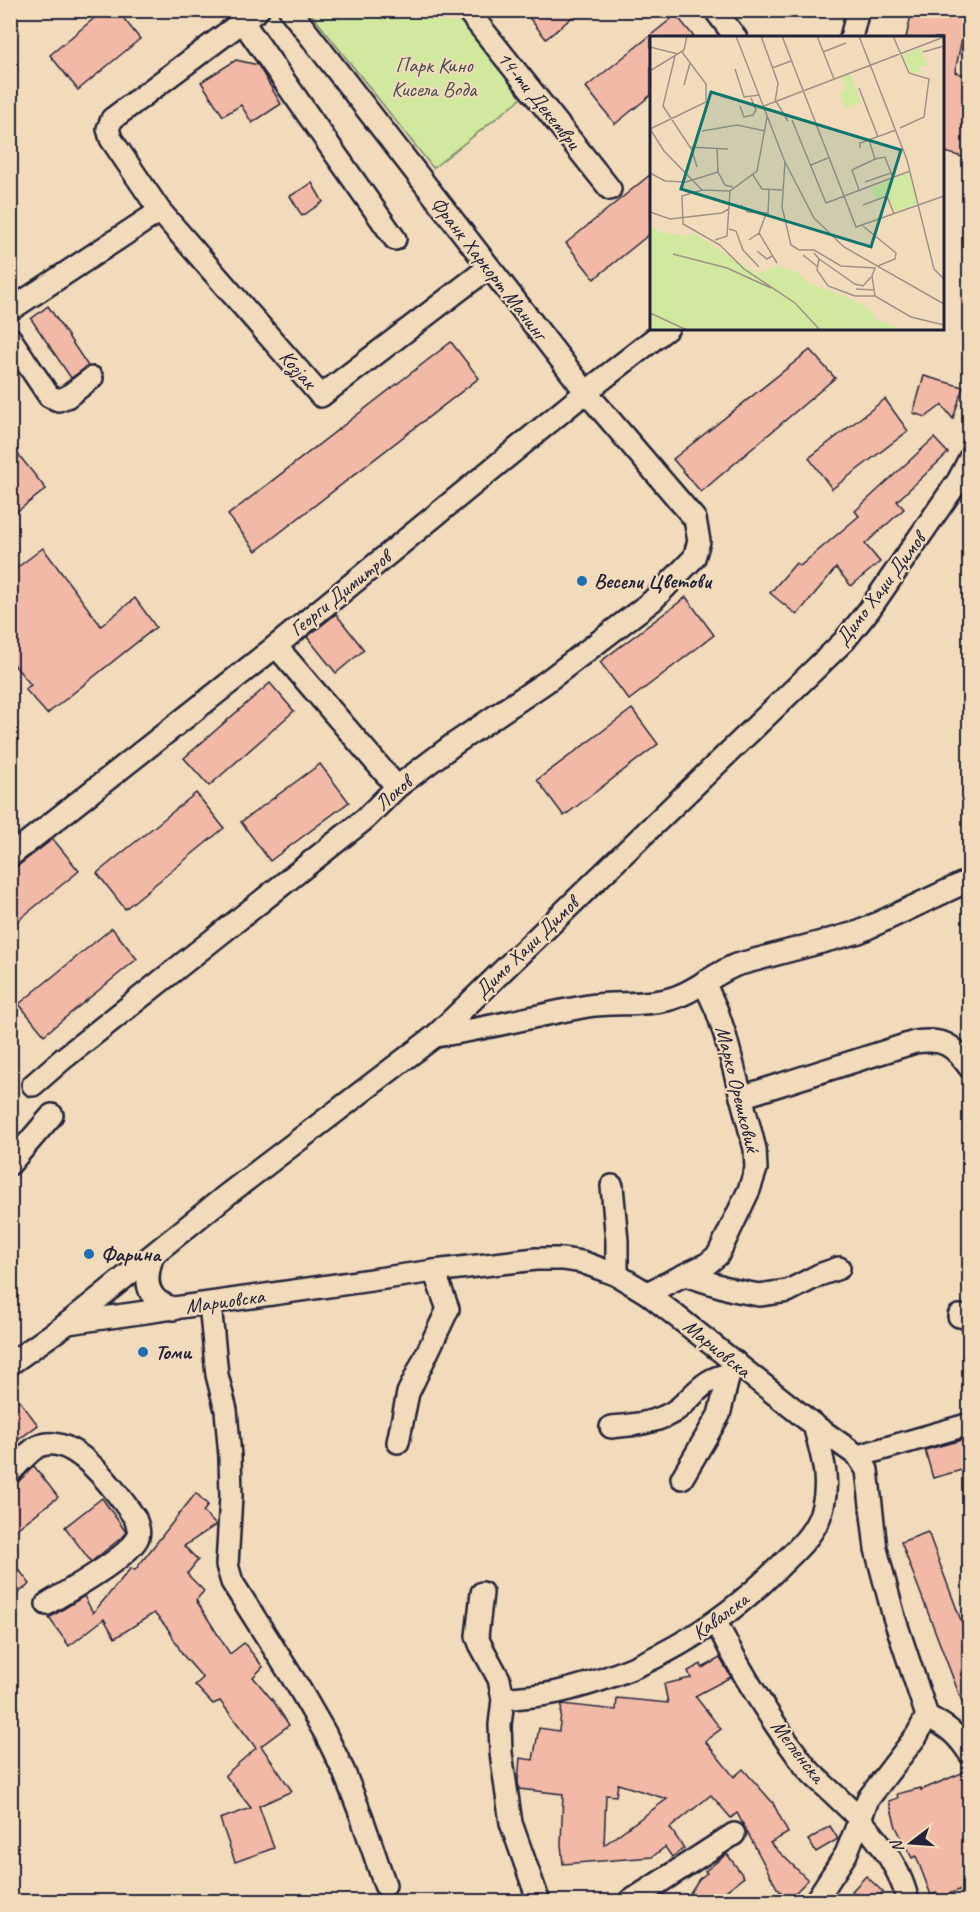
<svg xmlns="http://www.w3.org/2000/svg" width="980" height="1912" font-family="Caveat,sans-serif">
  <rect width="100%" height="100%" fill="#f1dbba"/>
  <filter id="ink" filterUnits="userSpaceOnUse"><feTurbulence type="fractalNoise" baseFrequency=".0167" numOctaves="2"/><feDisplacementMap in="SourceGraphic" scale="12" xChannelSelector="R" yChannelSelector="G"/><feConvolveMatrix kernelMatrix="1 2 1 2 8 2 1 2 1" color-interpolation-filters="sRGB"/></filter>
  <g filter="url(#ink)">
    <!-- green -->
    <path fill="#d0e99e" stroke="#79866c" stroke-width="1.5" d="M 309,11 L 457,11 L 457,15 L 523,97 L 433,168 Z"/>
    <!-- building -->
    <g fill="#f1b9a6" stroke="#22223b" stroke-width="1.5" fill-rule="evenodd">
      <path d="M 104,10 L 117,10 L 140,39 L 78,90 L 50,55 Z"/>
      <path d="M 523,10 L 581,10 L 546,39 Z"/>
      <path d="M 912,10 L 968,10 L 955,72 L 969,77 L 969,159 L 942,151 L 942,38 L 906,38 Z"/>
      <path d="M 676,15 L 695,38 L 651,38 L 651,95 L 615,124 L 586,87 Z"/>
      <path d="M 236,60 L 258,65 L 281,104 L 252,123 L 241,105 L 223,116 L 201,82 Z"/>
      <path d="M 651,174 L 651,233 L 594,279 L 566,243 Z"/>
      <path d="M 312,183 L 323,202 L 302,216 L 290,196 Z"/>
      <path d="M 48,306 L 88,366 L 71,378 L 31,319 Z"/>
      <path d="M 451,342 L 479,378 L 256,551 L 228,515 Z"/>
      <path d="M 810,350 L 835,378 L 701,492 L 673,459 Z"/>
      <path d="M 924,376 L 963,387 L 953,419 L 942,405 L 926,417 L 913,413 Z"/>
      <path d="M 885,399 L 908,431 L 832,489 L 809,458 Z"/>
      <path d="M 934,438 L 948,453 L 897,501 L 904,509 L 865,544 L 880,562 L 851,586 L 836,568 L 797,615 L 770,593 L 796,563 L 800,566 L 859,516 L 855,511 Z"/>
      <path d="M 10,444 L 46,489 L 10,517 Z"/>
      <path d="M 43,548 L 101,626 L 135,598 L 156,627 L 47,714 L 25,689 L 31,685 L 10,660 L 10,573 Z"/>
      <path d="M 686,597 L 714,635 L 629,700 L 600,662 Z"/>
      <path d="M 336,614 L 364,650 L 336,673 L 307,637 Z"/>
      <path d="M 270,683 L 294,711 L 209,786 L 184,758 Z"/>
      <path d="M 632,709 L 658,744 L 564,816 L 537,780 Z"/>
      <path d="M 320,764 L 349,802 L 270,861 L 241,822 Z"/>
      <path d="M 196,793 L 224,828 L 125,909 L 97,873 Z"/>
      <path d="M 53,839 L 79,871 L 10,927 L 10,872 Z"/>
      <path d="M 112,928 L 137,959 L 44,1035 L 19,1004 Z"/>
      <path d="M 10,1388 L 38,1425 L 10,1446 Z"/>
      <path d="M 969,1438 L 969,1468 L 933,1478 L 925,1450 Z"/>
      <path d="M 34,1466 L 58,1497 L 10,1534 L 10,1484 L 18,1482 Z"/>
      <path d="M 196,1493 L 208,1505 L 203,1512 L 216,1525 L 184,1546 L 198,1560 L 187,1574 L 204,1591 L 196,1600 L 230,1654 L 244,1643 L 263,1667 L 253,1677 L 274,1702 L 289,1725 L 261,1746 L 292,1791 L 259,1806 L 274,1848 L 235,1862 L 220,1819 L 251,1808 L 225,1775 L 256,1748 L 220,1701 L 213,1704 L 195,1685 L 203,1678 L 183,1655 L 168,1629 L 154,1613 L 115,1638 L 104,1619 L 69,1646 L 49,1618 L 84,1596 L 93,1613 L 131,1568 L 135,1570 Z"/>
      <path d="M 102,1498 L 126,1532 L 121,1538 L 91,1562 L 65,1527 Z"/>
      <path d="M 928,1532 L 969,1642 L 969,1720 L 901,1542 Z"/>
      <path d="M 10,1558 L 30,1584 L 10,1599 Z"/>
      <path d="M 720,1658 L 731,1677 L 695,1696 L 721,1729 L 705,1741 L 734,1777 L 743,1769 L 773,1803 L 788,1833 L 770,1843 L 808,1880 L 788,1900 L 777,1888 L 737,1813 L 731,1818 L 711,1795 L 670,1828 L 684,1848 L 672,1857 L 665,1847 L 652,1857 L 563,1864 L 561,1844 L 563,1794 L 519,1789 L 518,1781 L 520,1758 L 533,1760 L 539,1728 L 559,1731 L 562,1704 L 616,1710 L 617,1698 L 668,1703 L 664,1684 L 691,1678 L 688,1671 L 701,1664 L 702,1668 ZM 618,1784 L 667,1799 L 604,1845 L 606,1795 L 616,1796 Z"/>
      <path d="M 964,1772 L 969,1786 L 969,1886 L 939,1898 L 937,1893 L 931,1895 L 916,1856 L 912,1858 L 896,1827 L 889,1801 L 898,1798 L 897,1794 L 921,1788 L 921,1790 Z"/>
      <path d="M 830,1826 L 838,1839 L 816,1852 L 808,1840 Z"/>
      <path d="M 727,1854 L 744,1877 L 711,1902 L 684,1902 L 699,1879 L 707,1873 L 705,1871 Z"/>
      <path d="M 866,1876 L 883,1892 L 874,1902 L 864,1902 L 852,1891 Z"/>
    </g>
    <g fill="none" stroke-linecap="round" stroke-linejoin="round">
      <defs>
        <g id="minor">
          <path d="M 258,10 L 112,119 L 108,129 L 111,139 L 160,211 L 321,396 L 488,268"/>
          <path d="M 467,10 L 610,189"/>
          <path d="M 715,10 L 736,38"/>
          <path d="M 243,22 L 395,239"/>
          <path d="M 851,38 L 858,10"/>
          <path d="M 10,310 L 160,211"/>
          <path d="M 10,338 L 49,396 L 58,400 L 67,397 L 92,378"/>
          <path d="M 276,646 L 397,787"/>
          <path d="M 10,856 L 276,646 L 586,392 L 668,328"/>
          <path d="M 435,1036 C 487,1029 537,1015 588,1006 C 614,1002 641,1006 666,1000 C 692,994 712,975 736,965 L 859,932 L 970,880"/>
          <path d="M 33,1085 L 64,1058 L 365,819 L 397,787 L 454,744 L 546,682 L 652,601 L 694,558 L 699,541 L 695,519 L 586,392 L 290,10"/>
          <path d="M 741,1097 L 915,1042 C 943,1038 953,1044 970,1068"/>
          <path d="M 10,1164 L 52,1115"/>
          <path d="M 612,1186 L 617,1241 L 617,1275"/>
          <path d="M 153,1255 C 148,1269 143,1288 157,1300 C 161,1304 169,1306 174,1309"/>
          <path d="M 685,1275 L 733,1290 L 759,1295 L 788,1291 L 819,1275 L 839,1268"/>
          <path d="M 647,1293 L 707,1264 L 718,1255 L 749,1190 L 756,1169 L 755,1149 L 725,1035 L 717,1011 L 704,982"/>
          <path d="M 210,1304 L 217,1375 L 226,1410 L 230,1457 L 231,1496 L 227,1565 L 232,1582 L 299,1688 L 325,1733 L 344,1772 L 361,1815 L 385,1885"/>
          <path d="M 959,1316 L 970,1317"/>
          <path d="M 68,1323 L 434,1271 L 536,1259 L 563,1259 L 582,1262 L 617,1275 L 647,1293 L 814,1425 L 858,1456 L 867,1470 L 876,1549 L 894,1617 L 927,1716 L 917,1735 L 868,1799 L 846,1854 L 815,1902"/>
          <path d="M 10,1364 L 68,1323 L 228,1194 L 435,1036 L 844,641 L 869,610 L 958,481 L 970,458"/>
          <path d="M 611,1427 C 633,1425 660,1423 679,1408 C 698,1392 702,1380 729,1374"/>
          <path d="M 398,1442 L 408,1393 L 448,1309 L 434,1271"/>
          <path d="M 858,1456 L 970,1424"/>
          <path d="M 10,1472 C 20,1464 30,1448 42,1445 C 77,1435 118,1494 135,1518 C 137,1524 140,1531 138,1537 C 131,1556 66,1592 47,1604"/>
          <path d="M 682,1478 L 719,1415 L 729,1374 L 735,1362"/>
          <path d="M 482,1593 L 477,1636 L 480,1644 L 499,1679 L 503,1699 L 500,1725 L 501,1753 L 511,1823 L 539,1902"/>
          <path d="M 716,1622 C 741,1673 771,1721 805,1766 C 814,1777 827,1787 838,1798 C 868,1826 899,1860 908,1902"/>
          <path d="M 503,1699 C 521,1697 540,1696 558,1692 C 645,1672 716,1630 778,1568 C 797,1549 817,1533 823,1506 C 830,1478 821,1452 814,1425"/>
          <path d="M 927,1716 C 948,1727 957,1734 970,1754"/>
          <path d="M 629,1902 L 734,1834"/>
        </g>
      </defs>
      <!-- minor casing -->
      <use href="#minor" stroke="#22223b" stroke-width="26"/>
      <!-- minor -->
      <use href="#minor" stroke="#f1dbba" stroke-width="21"/>
    </g>
  </g>
  <!-- markers -->
  <g fill="#1f6fb2" stroke="#f1dbba" stroke-width="2">
    <circle cx="582" cy="581" r="6"/>
    <circle cx="89" cy="1254" r="6"/>
    <circle cx="143" cy="1352" r="6"/>
  </g>
  <g text-anchor="middle" stroke-width="4.5" stroke-linejoin="round" paint-order="stroke">
    <!-- park labels -->
    <g font-size="21" fill="#454a4f" stroke="#f1dbba">
      <text x="434" y="72">Парк Кино<tspan x="434" dy="24">Кисела Вода</tspan></text>
    </g>
    <!-- street labels -->
    <g font-size="21" fill="#22223b" stroke="#f1dbba">
      <text transform="translate(539 100) rotate(51)" y="7">14-ти Декември</text>
      <text transform="translate(489 268) rotate(52)" y="7">Франк Харкорт Манинг</text>
      <text transform="translate(298 369) rotate(49)" y="7">Козјак</text>
      <text transform="translate(880 589) rotate(-53)" y="7">Димо Хаџи Димов</text>
      <text transform="translate(340 593) rotate(-39)" y="7">Георги Димитров</text>
      <text transform="translate(393 793) rotate(-41)" y="7">Локов</text>
      <text transform="translate(526 947) rotate(-44)" y="7">Димо Хаџи Димов</text>
      <text transform="translate(738 1089) rotate(76)" y="7">Марко Орешковиќ</text>
      <text transform="translate(225 1301) rotate(-8)" y="7">Мариовска</text>
      <text transform="translate(717 1348) rotate(39)" y="7">Мариовска</text>
      <text transform="translate(720 1616) rotate(-37)" y="7">Кавалска</text>
      <text transform="translate(798 1751) rotate(52)" y="7">Мегленска</text>
    </g>
    <!-- poi labels -->
    <g font-size="21" font-weight="bold" fill="#22223b" stroke="#f1dbba" text-anchor="start">
      <text x="594" y="588">Весели Цветови</text>
      <text x="101" y="1261">Фарина</text>
      <text x="155" y="1359">Томи</text>
    </g>
  </g>
  <!-- overview -->
  <g transform="translate(650 36)">
    <rect width="294" height="294" fill="#f1dbba"/>
    <path d="M 270,12 L 278,30 L 269,30 L 273,38 L 261,36 L 253,19 ZM 200,38 L 211,66 L 196,72 L 189,56 L 196,53 L 191,42 ZM 259,137 L 267,168 L 244,176 L 239,160 L 225,163 L 221,152 ZM 0,189 L 10,196 L 34,200 L 43,197 L 107,238 L 126,230 L 145,235 L 160,248 L 197,261 L 221,274 L 225,283 L 255,294 L 0,294 Z" fill="#d0e99e"/>
    <path fill="none" stroke="#9e9187" stroke-width="1.5" d="M 86,0 L 135,126 L 164,182 L 194,211 L 294,268M 111,0 L 128,47 L 125,66M 132,0 L 206,191 L 294,160M 167,0 L 184,43M 209,0 L 257,124 L 284,233 L 294,243M 243,0 L 259,37 L 279,43 L 274,81 L 250,92M 0,11 L 28,18M 173,16 L 196,7M 273,16 L 294,10M 25,20 L 13,70 L 42,114 L 47,131M 122,32 L 141,25M 85,33 L 94,61 L 110,59M 0,35 L 34,14 L 37,0M 34,49 L 40,27M 209,52 L 228,101M 126,65 L 138,85M 90,70 L 94,81 L 103,79 L 106,74 L 101,62M 114,70 L 294,1M 117,81 L 107,135 L 80,155 L 52,154 L 32,160 L 33,188 L 70,209 L 94,233 L 145,267 L 170,294M 142,84 L 176,167 L 260,135M 0,93 L 56,66 L 56,48 L 32,16M 0,93 L 14,115 L 52,154M 52,95 L 87,89 L 115,95M 219,104 L 225,123M 39,111 L 78,113M 67,112 L 68,136 L 75,149 L 83,151M 210,112 L 210,107 L 246,94M 135,126 L 132,171 L 141,209 L 149,214 L 164,214 L 191,230 L 225,232 L 222,240 L 225,260 L 261,281 L 294,289M 161,129 L 178,122M 0,137 L 15,145 L 36,146 L 68,136M 103,139 L 112,153 L 132,154M 215,146 L 241,137M 209,154 L 202,134 L 225,123 L 235,121 L 243,142M 91,169 L 98,176 L 118,177 L 119,154M 213,169 L 237,160 L 244,178M 0,176 L 20,183 L 72,177 L 80,172M 213,190 L 246,217 L 245,223 L 228,230M 79,193 L 86,195 L 93,214 L 109,231M 109,197 L 127,227M 65,204 L 77,200 L 80,155M 99,204 L 109,197 L 116,178M 107,215 L 117,223 L 122,220M 164,217 L 169,223 L 167,234 L 178,250 L 205,260 L 225,260M 23,218 L 77,232 L 121,252M 153,219 L 168,231M 169,223 L 205,248 L 213,250 L 221,241M 206,253 L 224,254M 0,277 L 37,294"/>
    <path fill="#0f766e" fill-opacity="0.15" stroke="#0f766e" stroke-width="3" d="M 61,56 L 251,114 L 221,211 L 31,153 Z"/>
    <rect width="294" height="294" fill="none" stroke="#22223b" stroke-width="3"/>
  </g>
  <!-- margin -->
  <rect width="980" height="1912" fill="none" stroke="#f1dbba" stroke-width="36"/>
  <rect x="18" y="18" width="944" height="1876" fill="none" stroke="#22223b" stroke-width="2" filter="url(#ink)"/>
  <!-- north arrow -->
  <g transform="translate(911 1843) rotate(253)" stroke="#f1dbba" stroke-width="4.5" paint-order="stroke">
  <path d="M0-4.5L10 22L0 15L-10 22Z" fill="#22223b"/>
  <text y="-9" font-size="16" font-weight="bold" text-anchor="middle" fill="#22223b">N</text>
  </g>
</svg>
